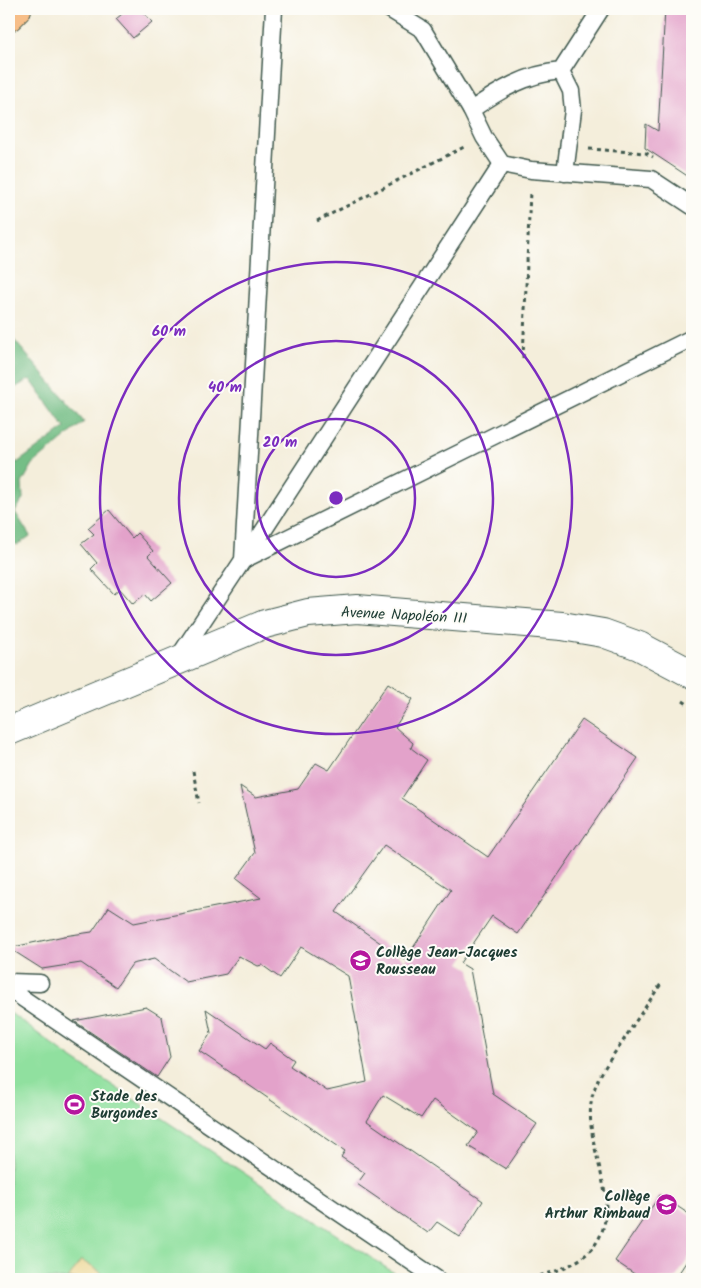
<svg xmlns="http://www.w3.org/2000/svg" width="701" height="1288" font-family="Kalam,sans-serif">
  <rect width="100%" height="100%" fill="#fdfcf7"/>
  <filter id="ink" filterUnits="userSpaceOnUse"><feTurbulence type="fractalNoise" baseFrequency=".02" numOctaves="2"/><feDisplacementMap in="SourceGraphic" scale="10" xChannelSelector="R" yChannelSelector="G"/><feConvolveMatrix kernelMatrix="1 2 1 2 8 2 1 2 1" color-interpolation-filters="sRGB"/></filter>
  <filter id="wash" filterUnits="userSpaceOnUse"><feTurbulence type="fractalNoise" baseFrequency=".0096" numOctaves="4" result="noise"/><feDisplacementMap in="SourceGraphic" scale="20" xChannelSelector="R" yChannelSelector="G"/><feGaussianBlur stdDeviation="1.12" result="paint"/><feColorMatrix in="noise" values="0 0 0 0 0 0 0 0 0 0 0 0 0 0 0 0 0 1.4 0 .05"/><feComposite in="paint" operator="in"/></filter>
  <g filter="url(#wash)">
    <rect width="100%" height="100%" fill="#f4eedb"/>
    <!-- green -->
    <path fill="#90e09f" stroke="#588e6a" d="M 9,1012 L 64,1053 L 403,1279 L 9,1279 Z"/>
    <!-- forest -->
    <path fill="#74be86" stroke="#4a7e5d" d="M 9,334 L 84,422 L 33,464 L 22,483 L 23,499 L 15,512 L 30,536 L 17,545 L 9,539 L 9,452 L 17,463 L 65,428 L 30,379 L 9,391 Z"/>
    <!-- sand -->
    <path fill="#eeda9e" stroke="#868c69" d="M 81,1260 L 102,1273 L 97,1279 L 68,1279 Z"/>
    <g id="blocks">
      <!-- building -->
      <g fill="#e3a2ca" fill-rule="evenodd">
        <path d="M 128,9 L 140,9 L 152,22 L 133,38 L 116,19 Z"/>
        <path d="M 665,9 L 692,9 L 692,179 L 645,148 L 646,124 L 658,131 Z"/>
        <path d="M 109,510 L 132,538 L 137,533 L 153,551 L 148,556 L 172,583 L 151,601 L 145,594 L 133,604 L 120,589 L 114,594 L 91,569 L 97,563 L 81,544 L 94,534 L 88,528 Z"/>
        <path d="M 388,683 L 413,699 L 395,727 L 413,743 L 411,748 L 427,760 L 402,798 L 488,857 L 582,720 L 638,758 L 518,934 L 492,916 L 460,963 L 470,969 L 493,1094 L 537,1124 L 506,1169 L 468,1146 L 478,1132 L 433,1100 L 421,1118 L 383,1095 L 367,1121 L 483,1201 L 460,1237 L 437,1222 L 428,1233 L 357,1184 L 365,1173 L 341,1157 L 345,1151 L 199,1051 L 211,1033 L 206,1009 L 265,1049 L 270,1043 L 294,1060 L 290,1066 L 327,1091 L 367,1082 L 348,976 L 301,947 L 280,978 L 262,965 L 258,966 L 239,956 L 226,974 L 186,982 L 154,959 L 132,964 L 116,987 L 81,963 L 42,969 L 9,948 L 64,936 L 92,932 L 109,907 L 134,923 L 261,898 L 236,879 L 255,853 L 240,786 L 256,797 L 298,789 L 316,763 L 329,770 ZM 384,845 L 451,890 L 405,960 L 336,912 Z"/>
        <path d="M 146,1007 L 162,1017 L 170,1057 L 157,1077 L 74,1021 Z"/>
        <path d="M 660,1195 L 692,1216 L 692,1253 L 675,1279 L 642,1279 L 615,1261 Z"/>
      </g>
    </g>
  </g>
  <g filter="url(#ink)">
    <use href="#blocks" fill-opacity="0" stroke="#3f584d" stroke-width="1"/>
    <g fill="none" stroke-linecap="round" stroke-linejoin="round">
      <defs>
        <g id="service">
          <path d="M 389,9 L 423,30 L 471,110 L 484,137 L 502,164 L 531,170 L 651,179 L 692,206"/>
          <path d="M 561,71 L 571,91 L 573,110 L 565,173"/>
          <path d="M 471,110 C 500,90 526,74 561,71 L 601,9"/>
          <path d="M 245,559 L 502,164"/>
          <path d="M 243,560 L 692,338"/>
          <path d="M 178,658 L 243,560 L 274,9"/>
          <path d="M 9,982 L 40,983"/>
          <path d="M 9,989 L 437,1279"/>
        </g>
        <path id="minor" d="M 9,731 L 265,624 L 308,613 L 357,609 L 562,626 L 603,633 L 639,646 L 692,674"/>
        <path id="primary" d="M 9,17 L 17,9"/>
      </defs>
      <!-- service casing -->
      <use href="#service" stroke="#3f584d" stroke-width="19"/>
      <!-- minor casing -->
      <use href="#minor" stroke="#3f584d" stroke-width="30"/>
      <!-- primary casing -->
      <use href="#primary" stroke="#3f584d" stroke-width="30"/>
      <!-- path -->
      <g stroke="#3f584d" stroke-width="3" stroke-dasharray="4 4" stroke-linecap="butt">
        <path d="M 589,149 L 646,153 L 653,157"/>
        <path d="M 317,221 L 466,146"/>
        <path d="M 523,358 L 530,191"/>
        <path d="M 683,701 L 692,707"/>
        <path d="M 193,771 L 199,803"/>
        <path d="M 524,1279 C 579,1269 617,1247 603,1183 C 598,1156 586,1126 592,1097 C 597,1076 611,1058 623,1041 C 635,1022 648,1003 661,984"/>
      </g>
      <!-- service -->
      <use href="#service" stroke="#fff" stroke-width="16"/>
      <!-- minor -->
      <use href="#minor" stroke="#fff" stroke-width="28"/>
      <!-- primary -->
      <use href="#primary" stroke="#f7be88" stroke-width="28"/>
    </g>
  </g>
  <!-- distance rings -->
  <g fill="none" stroke="#7b2cbf" stroke-width="2.5">
    <circle cx="336" cy="498" r="79"/>
    <circle cx="336" cy="498" r="157"/>
    <circle cx="336" cy="498" r="236"/>
  </g>
  <!-- icons -->
  <defs>
    <symbol id="school-disc" viewBox="-11 -11 22 22"><circle r="9.5" fill="#b5179e" stroke="#fdfcf7"/><path d="M0-5L7-2L0 1L-7-2ZM-4 1L0 2.5L4 1V4Q0 6-4 4Z" fill="#fff"/></symbol>
    <symbol id="stadium-disc" viewBox="-11 -11 22 22"><circle r="9.5" fill="#b5179e" stroke="#fdfcf7"/><path d="M0-5a6.5 5 0 1 0 0 10a6.5 5 0 1 0 0-10ZM-3.5-1.8h7v3.6h-7Z" fill="#fff"/></symbol>
  </defs>
  <g fill-rule="evenodd">
    <use href="#school-disc" x="348" y="948" width="25" height="25"/>
    <use href="#stadium-disc" x="62" y="1092" width="25" height="25"/>
    <use href="#school-disc" x="654" y="1192" width="25" height="25"/>
  </g>
  <g text-anchor="middle" stroke-width="4" stroke-linejoin="round" paint-order="stroke">
    <!-- street labels -->
    <g font-size="15" fill="#1f3d34" stroke="#fdfcf7">
      <text transform="translate(404 615) rotate(3)" y="5">Avenue Napoléon III</text>
    </g>
    <!-- poi labels -->
    <g font-size="15" font-weight="bold" fill="#1f3d34" stroke="#fdfcf7" text-anchor="start">
      <text x="376" y="957">Collège Jean-Jacques<tspan x="376" dy="17">Rousseau</tspan></text>
      <text x="91" y="1101">Stade des<tspan x="91" dy="17">Burgondes</tspan></text>
      <text x="650" y="1201" text-anchor="end">Collège<tspan x="650" dy="17">Arthur Rimbaud</tspan></text>
    </g>
  </g>
  <circle cx="336" cy="498" r="8" fill="#7b2cbf" stroke="#fdfcf7" stroke-width="2.5"/>
  <g font-size="15" text-anchor="middle" font-weight="bold" fill="#7b2cbf" stroke="#fdfcf7" stroke-width="4" stroke-linejoin="round" paint-order="stroke">
    <text x="169" y="336">60 m</text>
    <text x="225" y="392">40 m</text>
    <text x="280" y="447">20 m</text>
  </g>
  <!-- margin -->
  <rect width="701" height="1288" fill="none" stroke="#fdfcf7" stroke-width="30"/>
</svg>
